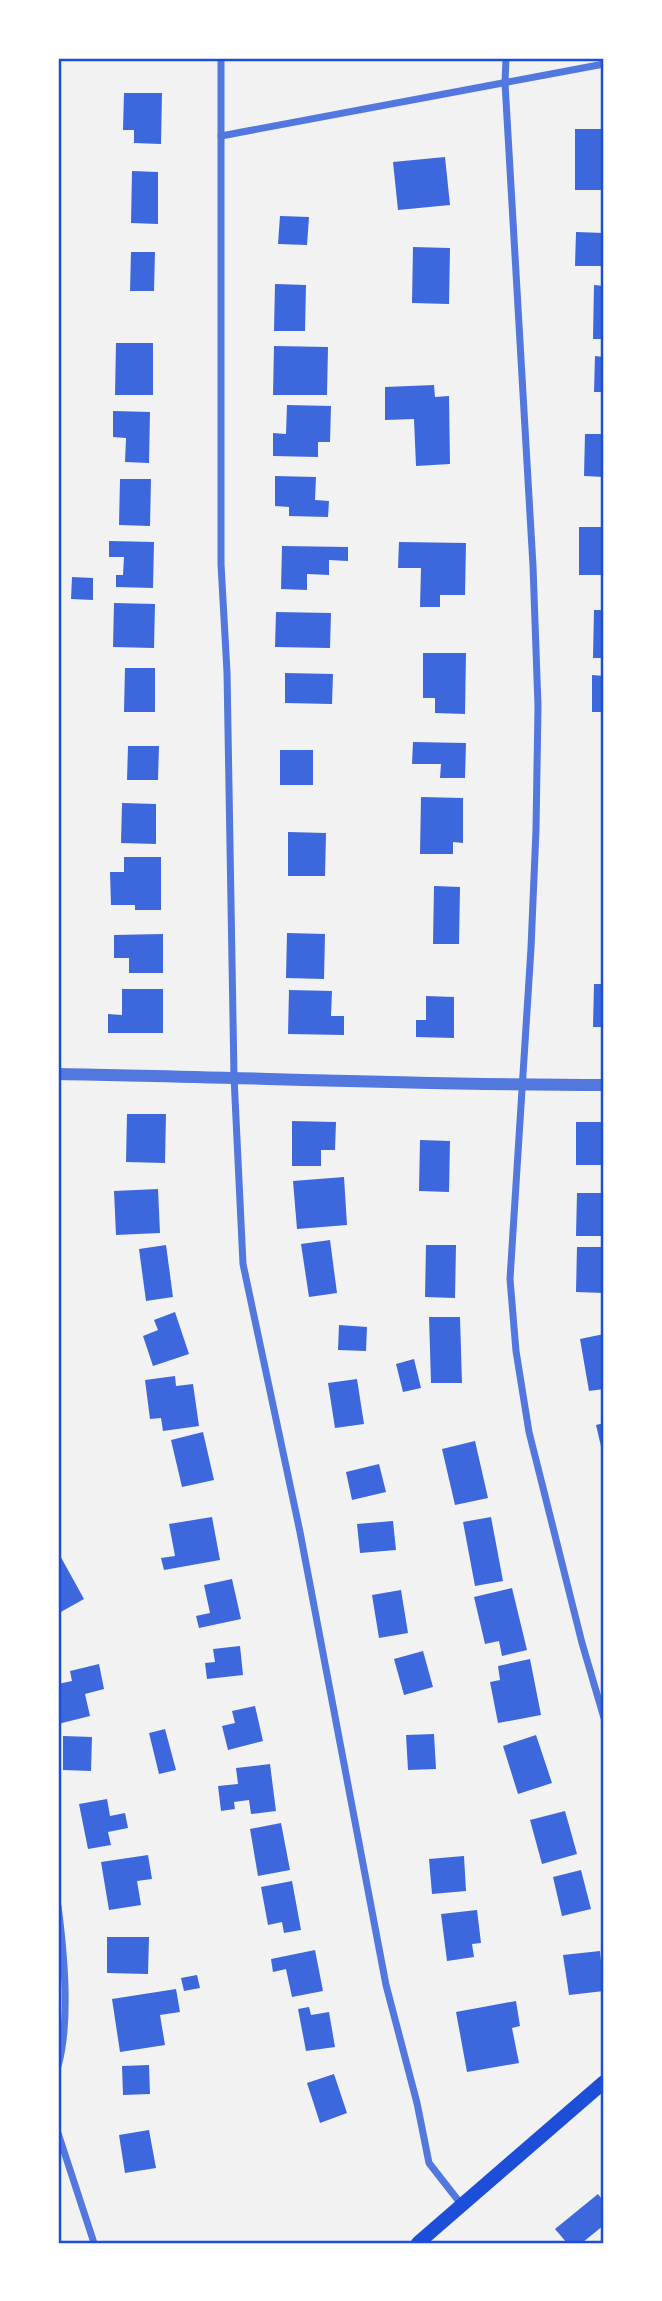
<svg xmlns="http://www.w3.org/2000/svg" width="662" height="2301" font-family="'Space Grotesk',sans-serif">
  <rect width="100%" height="100%" fill="#f2f2f2"/>
  <!-- building -->
  <g fill="#3d67dc">
    <path d="M 124,93 L 162,93 L 161,144 L 134,143 L 134,130 L 123,130 Z"/>
    <rect x="575" y="129" width="29" height="61"/>
    <path d="M 445,157 L 450,205 L 398,210 L 393,162 Z"/>
    <path d="M 132,171 L 158,172 L 158,224 L 131,223 Z"/>
    <path d="M 280,216 L 309,217 L 307,245 L 278,244 Z"/>
    <path d="M 576,232 L 604,233 L 604,266 L 575,266 Z"/>
    <path d="M 413,247 L 450,248 L 449,304 L 412,303 Z"/>
    <path d="M 131,252 L 155,252 L 154,291 L 130,291 Z"/>
    <path d="M 275,284 L 306,285 L 305,331 L 274,331 Z"/>
    <path d="M 594,285 L 604,286 L 604,339 L 593,339 Z"/>
    <path d="M 116,343 L 153,343 L 153,395 L 115,395 Z"/>
    <path d="M 274,346 L 328,347 L 327,395 L 273,395 Z"/>
    <path d="M 595,356 L 604,357 L 604,392 L 594,392 Z"/>
    <path d="M 434,385 L 435,397 L 449,396 L 450,464 L 416,466 L 414,419 L 385,420 L 385,387 Z"/>
    <path d="M 287,405 L 331,406 L 330,442 L 318,442 L 318,457 L 273,456 L 273,433 L 286,434 Z"/>
    <path d="M 113,411 L 150,412 L 149,463 L 125,462 L 126,438 L 113,437 Z"/>
    <path d="M 585,434 L 604,434 L 604,477 L 584,476 Z"/>
    <path d="M 275,476 L 316,477 L 315,500 L 329,501 L 328,517 L 289,516 L 289,507 L 275,506 Z"/>
    <path d="M 120,479 L 151,479 L 150,526 L 119,525 Z"/>
    <rect x="579" y="527" width="25" height="48"/>
    <path d="M 109,541 L 154,542 L 153,588 L 116,587 L 116,575 L 123,575 L 124,557 L 109,557 Z"/>
    <path d="M 399,542 L 466,543 L 465,595 L 440,595 L 440,607 L 420,607 L 421,568 L 398,568 Z"/>
    <path d="M 282,546 L 348,547 L 348,561 L 329,560 L 329,575 L 307,574 L 307,590 L 281,589 Z"/>
    <path d="M 72,577 L 93,578 L 93,600 L 71,599 Z"/>
    <path d="M 114,603 L 155,604 L 154,648 L 113,647 Z"/>
    <path d="M 594,610 L 604,610 L 604,658 L 593,658 Z"/>
    <path d="M 276,612 L 331,613 L 330,648 L 275,647 Z"/>
    <path d="M 423,653 L 466,653 L 465,714 L 435,713 L 435,698 L 423,698 Z"/>
    <path d="M 125,668 L 155,668 L 155,712 L 124,712 Z"/>
    <path d="M 285,673 L 333,674 L 332,704 L 285,703 Z"/>
    <path d="M 592,675 L 604,676 L 604,712 L 592,712 Z"/>
    <path d="M 413,742 L 466,743 L 465,778 L 440,778 L 441,764 L 412,764 Z"/>
    <path d="M 128,746 L 159,746 L 158,780 L 127,780 Z"/>
    <rect x="280" y="750" width="33" height="35"/>
    <path d="M 421,797 L 463,798 L 463,843 L 453,842 L 453,854 L 420,854 Z"/>
    <path d="M 122,803 L 156,804 L 156,844 L 121,843 Z"/>
    <path d="M 288,832 L 326,833 L 325,876 L 288,876 Z"/>
    <path d="M 124,857 L 161,857 L 161,910 L 135,910 L 135,905 L 111,905 L 110,872 L 124,872 Z"/>
    <path d="M 602,882 L 604,882 L 604,931 L 601,931 Z"/>
    <path d="M 434,886 L 460,887 L 459,944 L 433,944 Z"/>
    <path d="M 287,933 L 325,934 L 324,979 L 286,978 Z"/>
    <path d="M 163,934 L 163,973 L 129,973 L 129,958 L 114,958 L 114,935 Z"/>
    <path d="M 594,984 L 604,984 L 604,1027 L 593,1027 Z"/>
    <path d="M 122,989 L 163,989 L 163,1033 L 108,1033 L 108,1014 L 122,1015 Z"/>
    <path d="M 289,990 L 332,991 L 331,1016 L 344,1016 L 344,1035 L 288,1034 Z"/>
    <path d="M 426,996 L 454,997 L 454,1038 L 416,1037 L 416,1020 L 426,1020 Z"/>
    <path d="M 127,1114 L 166,1114 L 165,1163 L 126,1162 Z"/>
    <path d="M 292,1121 L 336,1122 L 335,1150 L 321,1150 L 321,1166 L 292,1166 Z"/>
    <rect x="576" y="1122" width="28" height="43"/>
    <path d="M 420,1140 L 450,1141 L 449,1192 L 419,1191 Z"/>
    <path d="M 344,1177 L 347,1225 L 297,1229 L 293,1181 Z"/>
    <path d="M 158,1189 L 160,1233 L 116,1235 L 114,1191 Z"/>
    <path d="M 577,1193 L 604,1193 L 604,1236 L 576,1236 Z"/>
    <path d="M 330,1240 L 337,1293 L 309,1297 L 301,1244 Z"/>
    <path d="M 166,1245 L 173,1297 L 146,1301 L 139,1249 Z"/>
    <path d="M 426,1245 L 456,1245 L 455,1298 L 425,1297 Z"/>
    <path d="M 577,1247 L 604,1247 L 604,1293 L 576,1292 Z"/>
    <path d="M 175,1312 L 189,1354 L 153,1366 L 143,1336 L 158,1330 L 154,1320 Z"/>
    <path d="M 429,1317 L 460,1317 L 462,1383 L 431,1383 Z"/>
    <path d="M 339,1325 L 367,1327 L 366,1351 L 338,1350 Z"/>
    <path d="M 604,1334 L 604,1389 L 589,1391 L 580,1339 Z"/>
    <path d="M 414,1359 L 421,1388 L 403,1392 L 396,1364 Z"/>
    <path d="M 175,1376 L 176,1386 L 193,1384 L 199,1426 L 163,1431 L 161,1418 L 150,1419 L 145,1380 Z"/>
    <path d="M 357,1379 L 364,1424 L 335,1428 L 328,1383 Z"/>
    <path d="M 604,1423 L 604,1455 L 603,1455 L 596,1425 Z"/>
    <path d="M 203,1432 L 214,1480 L 182,1487 L 171,1440 Z"/>
    <path d="M 475,1441 L 488,1498 L 455,1505 L 442,1449 Z"/>
    <path d="M 379,1464 L 386,1492 L 352,1500 L 346,1472 Z"/>
    <path d="M 212,1517 L 220,1560 L 164,1570 L 161,1558 L 175,1556 L 169,1524 Z"/>
    <path d="M 491,1517 L 503,1581 L 475,1586 L 463,1522 Z"/>
    <path d="M 393,1521 L 396,1550 L 360,1553 L 357,1524 Z"/>
    <path d="M 58,1552 L 84,1599 L 59,1613 L 58,1611 Z"/>
    <path d="M 232,1579 L 241,1619 L 199,1628 L 196,1616 L 210,1613 L 204,1585 Z"/>
    <path d="M 512,1588 L 527,1650 L 502,1656 L 499,1641 L 485,1644 L 474,1597 Z"/>
    <path d="M 401,1590 L 408,1633 L 379,1638 L 372,1595 Z"/>
    <path d="M 240,1646 L 243,1675 L 207,1679 L 205,1663 L 215,1662 L 213,1649 Z"/>
    <path d="M 423,1651 L 433,1687 L 404,1695 L 394,1659 Z"/>
    <path d="M 530,1659 L 541,1715 L 498,1723 L 490,1682 L 500,1680 L 498,1666 Z"/>
    <path d="M 99,1664 L 104,1689 L 85,1694 L 90,1716 L 58,1724 L 58,1684 L 72,1681 L 70,1671 Z"/>
    <path d="M 255,1706 L 263,1741 L 228,1750 L 222,1726 L 235,1723 L 232,1711 Z"/>
    <path d="M 165,1729 L 176,1770 L 159,1774 L 149,1733 Z"/>
    <path d="M 434,1734 L 436,1769 L 408,1770 L 406,1735 Z"/>
    <path d="M 536,1735 L 552,1783 L 518,1794 L 503,1746 Z"/>
    <path d="M 63,1736 L 92,1737 L 91,1771 L 63,1770 Z"/>
    <path d="M 270,1764 L 276,1811 L 251,1814 L 249,1800 L 234,1802 L 235,1809 L 221,1811 L 218,1786 L 238,1784 L 236,1768 Z"/>
    <path d="M 107,1799 L 110,1816 L 125,1813 L 128,1828 L 108,1832 L 111,1845 L 88,1849 L 79,1804 Z"/>
    <path d="M 565,1811 L 577,1854 L 542,1864 L 530,1820 Z"/>
    <path d="M 281,1823 L 290,1870 L 258,1876 L 250,1829 Z"/>
    <path d="M 148,1855 L 152,1879 L 137,1881 L 141,1905 L 109,1910 L 101,1862 Z"/>
    <path d="M 464,1856 L 466,1891 L 432,1894 L 429,1859 Z"/>
    <path d="M 581,1870 L 591,1909 L 562,1916 L 553,1877 Z"/>
    <path d="M 292,1881 L 301,1930 L 284,1933 L 282,1922 L 268,1925 L 261,1887 Z"/>
    <path d="M 477,1910 L 481,1943 L 472,1944 L 474,1957 L 447,1961 L 441,1914 Z"/>
    <path d="M 107,1937 L 149,1937 L 148,1974 L 107,1973 Z"/>
    <path d="M 315,1950 L 323,1991 L 292,1997 L 286,1969 L 273,1972 L 271,1959 Z"/>
    <path d="M 600,1951 L 604,1991 L 569,1995 L 563,1955 Z"/>
    <path d="M 197,1975 L 200,1988 L 184,1991 L 181,1978 Z"/>
    <path d="M 176,1989 L 180,2012 L 160,2015 L 165,2045 L 120,2052 L 112,1999 Z"/>
    <path d="M 516,2001 L 520,2026 L 512,2028 L 519,2063 L 467,2072 L 456,2012 Z"/>
    <path d="M 309,2007 L 311,2015 L 329,2012 L 335,2047 L 306,2051 L 298,2009 Z"/>
    <path d="M 149,2065 L 150,2094 L 123,2095 L 122,2066 Z"/>
    <path d="M 334,2074 L 347,2113 L 320,2123 L 307,2083 Z"/>
    <path d="M 149,2130 L 156,2168 L 125,2173 L 119,2135 Z"/>
    <path d="M 598,2194 L 604,2202 L 604,2225 L 582,2243 L 567,2243 L 555,2229 Z"/>
  </g>
  <g fill="none" stroke-linecap="round" stroke-linejoin="round">
    <!-- minor -->
    <g stroke="#5277de" stroke-width="7">
      <path d="M 221,58 L 221,564 L 227,672 L 234,1077 L 243,1264 L 300,1532 L 386,1985 L 417,2103 L 429,2163 L 461,2204"/>
      <path d="M 506,58 L 505,83 L 533,566 L 538,706 L 536,830 L 531,948 L 510,1279 L 516,1351 L 529,1432 L 582,1643 L 604,1718"/>
      <path d="M 221,136 L 604,64"/>
      <path d="M 58,1906 C 64,1952 71,2021 58,2066"/>
      <path d="M 58,2133 L 94,2243"/>
    </g>
    <!-- tertiary -->
    <path stroke="#5277de" stroke-width="12" d="M 58,1074 C 240,1077 422,1085 604,1085"/>
    <!-- primary -->
    <path stroke="#1d4ed8" stroke-width="14" d="M 418,2243 L 604,2082"/>
  </g>
  <!-- border -->
  <rect width="662" height="2301" fill="none" stroke="#ffffff" stroke-width="119"/>
  <rect x="60" y="60" width="542" height="2182" fill="none" stroke="#1d4ed8" stroke-width="2.5"/>
</svg>
